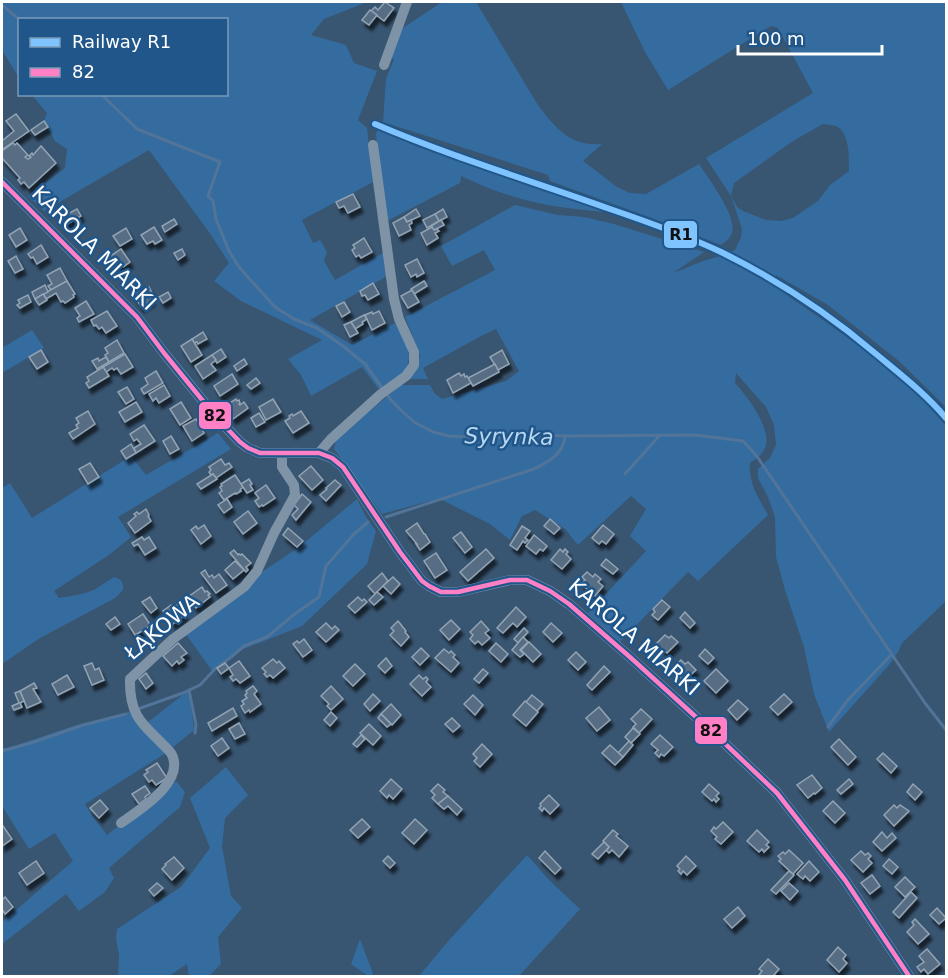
<svg xmlns="http://www.w3.org/2000/svg" width="948" height="978" font-family="'DejaVu Sans',sans-serif">
  <defs>
    <filter id="shadow"><feDropShadow dx="3" dy="5.5" stdDeviation="1.5" flood-color="#0009"/></filter>
  </defs>
  <rect width="100%" height="100%" fill="#385571"/>
  <!-- green -->
  <g fill="#356c9f" fill-rule="evenodd">
    <path d="M 2,2 L 367,2 L 324,19 L 311,35 L 346,45 L 354,63 L 377,71 L 358,120 L 367,128 L 373,182 L 302,220 L 313,243 L 320,240 L 327,252 L 324,261 L 335,280 L 383,253 L 387,276 L 310,320 L 352,345 L 399,321 C 403,334 414,355 406,368 C 401,377 388,384 380,391 L 362,367 L 311,396 L 301,375 L 288,359 L 322,340 L 241,301 L 214,281 L 229,263 L 211,235 L 149,150 L 44,211 L 28,196 L 65,168 L 67,149 L 55,141 L 44,121 L 47,113 L 32,95 L 226,94 L 226,20 L 20,20 L 19,78 L 2,50 Z"/>
    <path d="M 442,2 L 476,2 L 538,105 C 555,128 571,147 602,144 L 583,161 L 617,187 L 630,193 L 646,194 L 699,164 C 708,178 740,219 731,235 C 729,239 724,243 721,245 L 668,224 L 550,181 L 548,175 L 383,122 L 386,79 L 394,59 L 390,58 L 400,30 Z"/>
    <path d="M 621,2 L 946,2 L 946,407 L 899,361 L 828,305 L 776,275 L 774,286 C 822,320 872,352 915,392 C 926,403 936,415 946,426 L 946,601 L 902,643 L 898,652 L 889,665 L 829,732 L 814,694 L 804,647 L 785,590 L 776,557 L 775,517 L 768,497 L 758,478 L 758,469 L 770,458 L 776,445 L 774,425 L 766,407 L 736,373 L 735,383 C 747,396 775,432 764,450 C 762,455 754,460 750,463 C 748,483 759,499 768,515 L 698,581 L 688,572 L 620,642 L 588,613 L 646,551 L 630,536 L 646,509 L 631,496 L 578,545 L 565,529 L 535,510 L 522,516 L 510,540 L 490,524 L 440,499 L 426,502 L 382,514 L 334,449 L 336,439 L 401,385 L 430,385 L 435,394 L 442,399 L 506,381 L 519,371 L 496,329 L 481,336 L 423,368 L 428,379 L 406,379 L 417,369 L 420,355 L 405,317 L 495,270 L 484,250 L 452,266 L 441,246 L 515,205 L 558,215 L 584,217 L 614,224 L 704,252 L 673,273 L 703,261 L 720,256 L 735,250 L 741,237 L 742,229 L 731,196 L 706,158 L 813,93 L 778,28 L 771,26 L 668,90 L 645,52 ZM 823,124 C 828,125 834,125 838,127 C 850,135 849,159 849,171 L 830,185 L 818,201 L 793,218 L 781,221 L 766,220 L 743,211 L 737,207 L 731,196 L 734,183 L 793,141 Z"/>
    <path d="M 378,129 L 418,147 L 505,174 L 606,212 C 552,208 510,200 461,176 L 460,183 L 385,222 L 377,150 L 376,134 Z"/>
    <path d="M 32,330 L 44,348 L 2,373 L 2,348 Z"/>
    <path d="M 218,433 L 231,449 L 118,517 L 131,537 L 109,555 L 54,591 L 59,598 L 82,594 L 94,590 L 114,577 L 121,580 C 126,590 122,591 115,598 L 40,638 L 2,664 L 2,488 L 10,483 L 32,518 L 131,456 L 146,475 Z"/>
    <path d="M 357,499 L 366,517 L 376,531 L 367,564 L 302,626 L 236,652 L 213,672 L 185,633 L 262,572 L 299,547 Z"/>
    <path d="M 189,690 L 194,730 L 166,753 L 85,804 L 91,814 L 107,835 L 176,781 L 185,792 L 180,807 L 109,868 L 114,878 L 105,892 L 79,911 L 66,894 L 2,944 L 2,922 L 73,861 L 55,833 L 29,849 L 2,806 L 2,748 L 8,748 L 74,726 L 129,712 L 148,722 Z"/>
    <path d="M 226,767 L 248,795 L 225,818 L 222,847 L 231,896 L 242,908 L 218,937 L 221,964 L 209,976 L 189,976 L 187,964 L 169,976 L 118,976 L 119,955 L 116,938 L 117,929 L 181,887 L 210,848 L 190,798 Z"/>
    <path d="M 527,855 L 549,880 L 580,909 L 519,976 L 419,976 L 450,939 Z"/>
    <path d="M 360,939 L 372,971 L 373,976 L 368,976 L 351,964 Z"/>
  </g>
  <g fill="none" stroke-linecap="round" stroke-linejoin="round">
    <!-- stream -->
    <g stroke="#517498" stroke-width="3">
      <path d="M 2,5 L 20,20"/>
      <path d="M 101,94 L 137,129 L 220,162 L 208,196 L 213,201 L 216,219 L 229,251 L 239,267 L 275,307 L 294,319 L 317,328 L 343,346 L 365,364 L 391,400 L 403,412 L 414,422 L 433,432 L 449,436 L 469,437 L 524,437 L 540,435 L 568,436 L 695,435 L 743,441 L 756,455 L 925,703 L 946,730"/>
      <path d="M 625,474 L 660,435"/>
      <path d="M 386,517 L 534,469 C 549,461 563,455 565,436"/>
      <path d="M 189,690 L 196,725 L 195,733"/>
      <path d="M 138,709 L 183,693 L 200,685 L 215,669 L 230,658 L 244,646 L 267,637 L 296,613 L 319,597 L 326,566 L 353,535 L 368,522"/>
      <path d="M 828,727 L 847,701 L 892,654"/>
      <path d="M 2,751 L 34,742 L 83,725 L 126,714"/>
    </g>
  </g>
  <!-- building -->
  <g fill="#566d83" stroke="#93a4b4" stroke-width="1.5" filter="url(#shadow)">
    <path d="M 385,2 L 394,8 L 384,21 L 371,11 L 375,7 L 378,10 Z"/>
    <path d="M 370,10 L 377,15 L 369,25 L 362,20 Z"/>
    <path d="M 16,114 L 29,131 L 3,149 L 2,147 L 2,141 L 14,131 L 6,121 Z"/>
    <path d="M 44,121 L 48,127 L 35,135 L 31,130 Z"/>
    <path d="M 13,143 L 15,145 L 17,143 L 28,155 L 25,157 L 28,159 L 31,157 L 29,156 L 32,153 L 33,155 L 41,146 L 56,163 L 29,188 L 24,182 L 21,184 L 18,180 L 20,178 L 2,158 L 2,151 Z"/>
    <path d="M 353,194 L 360,207 L 348,213 L 344,206 L 339,208 L 336,202 Z"/>
    <path d="M 77,209 L 81,216 L 64,226 L 60,218 Z"/>
    <path d="M 416,209 L 420,216 L 407,222 L 404,217 Z"/>
    <path d="M 443,209 L 447,217 L 439,221 L 435,214 Z"/>
    <path d="M 435,214 L 439,221 L 427,228 L 423,220 Z"/>
    <path d="M 404,217 L 407,222 L 411,220 L 412,223 L 409,225 L 411,230 L 399,236 L 393,223 Z"/>
    <path d="M 174,219 L 177,224 L 165,232 L 162,226 Z"/>
    <path d="M 441,220 L 444,225 L 434,230 L 431,226 Z"/>
    <path d="M 154,227 L 162,240 L 155,244 L 153,241 L 147,244 L 141,235 Z"/>
    <path d="M 432,227 L 434,230 L 437,229 L 439,231 L 435,233 L 438,238 L 427,245 L 421,233 Z"/>
    <path d="M 20,228 L 27,240 L 16,247 L 9,235 Z"/>
    <path d="M 126,228 L 132,239 L 120,246 L 113,236 Z"/>
    <path d="M 364,238 L 372,252 L 361,258 L 359,255 L 356,257 L 352,250 L 355,248 L 353,245 Z"/>
    <path d="M 41,245 L 48,257 L 37,264 L 33,257 L 31,258 L 28,254 Z"/>
    <path d="M 121,249 L 130,262 L 123,267 L 121,264 L 116,267 L 109,257 Z"/>
    <path d="M 182,249 L 185,255 L 178,260 L 174,253 Z"/>
    <path d="M 16,256 L 23,269 L 15,273 L 8,261 Z"/>
    <path d="M 417,259 L 424,273 L 417,277 L 416,274 L 411,277 L 405,265 Z"/>
    <path d="M 60,268 L 67,281 L 51,290 L 48,286 L 52,284 L 47,275 Z"/>
    <path d="M 67,281 L 75,294 L 73,295 L 74,297 L 65,303 L 63,301 L 61,302 L 56,293 L 46,299 L 43,294 Z"/>
    <path d="M 424,281 L 427,286 L 414,294 L 411,289 Z"/>
    <path d="M 373,283 L 379,294 L 368,300 L 365,295 L 362,296 L 360,291 Z"/>
    <path d="M 45,285 L 48,292 L 35,299 L 32,292 Z"/>
    <path d="M 149,287 L 152,293 L 149,295 L 152,300 L 141,307 L 134,295 Z"/>
    <path d="M 412,290 L 419,302 L 408,308 L 401,296 Z"/>
    <path d="M 168,292 L 171,298 L 163,303 L 159,297 Z"/>
    <path d="M 43,294 L 47,300 L 39,305 L 35,299 Z"/>
    <path d="M 28,295 L 31,302 L 20,308 L 17,305 L 20,303 L 18,300 Z"/>
    <path d="M 86,301 L 94,314 L 79,322 L 77,318 L 80,316 L 75,308 Z"/>
    <path d="M 344,302 L 350,312 L 342,317 L 336,306 Z"/>
    <path d="M 107,311 L 117,326 L 106,333 L 102,327 L 99,329 L 96,325 L 94,326 L 91,320 Z"/>
    <path d="M 379,311 L 385,323 L 372,330 L 365,315 L 372,312 L 373,314 Z"/>
    <path d="M 364,315 L 367,319 L 362,322 L 363,324 L 355,329 L 351,322 Z"/>
    <path d="M 351,322 L 358,333 L 350,337 L 344,325 Z"/>
    <path d="M 203,332 L 207,339 L 198,344 L 197,342 L 194,343 L 192,339 Z"/>
    <path d="M 192,339 L 202,355 L 191,362 L 181,346 Z"/>
    <path d="M 117,340 L 124,353 L 109,362 L 105,355 L 108,353 L 105,348 Z"/>
    <path d="M 221,349 L 226,357 L 217,363 L 212,355 Z"/>
    <path d="M 41,350 L 48,362 L 37,369 L 29,357 Z"/>
    <path d="M 502,350 L 509,364 L 498,370 L 490,357 Z"/>
    <path d="M 125,354 L 133,367 L 121,374 L 117,368 L 114,370 L 112,368 L 106,372 L 103,367 Z"/>
    <path d="M 212,355 L 216,360 L 211,364 L 216,370 L 203,379 L 195,366 Z"/>
    <path d="M 106,357 L 109,362 L 97,369 L 92,361 L 98,358 L 99,361 Z"/>
    <path d="M 244,359 L 247,364 L 237,371 L 234,366 Z"/>
    <path d="M 495,364 L 499,372 L 473,386 L 468,378 Z"/>
    <path d="M 103,367 L 109,376 L 89,388 L 86,383 L 89,381 L 87,377 Z"/>
    <path d="M 156,371 L 163,383 L 144,394 L 141,389 L 148,384 L 145,378 Z"/>
    <path d="M 459,373 L 461,376 L 464,374 L 465,377 L 467,376 L 471,383 L 453,393 L 447,380 Z"/>
    <path d="M 232,374 L 238,384 L 220,396 L 214,386 Z"/>
    <path d="M 256,378 L 260,383 L 251,389 L 247,385 Z"/>
    <path d="M 164,385 L 170,396 L 159,403 L 156,398 L 153,401 L 149,394 Z"/>
    <path d="M 127,387 L 134,399 L 126,404 L 118,392 Z"/>
    <path d="M 236,399 L 237,401 L 239,400 L 240,403 L 239,404 L 240,405 L 244,402 L 248,408 L 233,419 L 225,406 Z"/>
    <path d="M 273,399 L 281,412 L 266,420 L 259,407 Z"/>
    <path d="M 136,402 L 142,412 L 125,422 L 119,412 Z"/>
    <path d="M 181,402 L 191,418 L 180,425 L 170,409 Z"/>
    <path d="M 88,411 L 95,424 L 73,439 L 69,433 L 78,428 L 76,425 L 79,423 L 76,418 Z"/>
    <path d="M 301,411 L 309,423 L 293,433 L 285,421 L 290,418 L 289,416 L 292,414 L 293,416 Z"/>
    <path d="M 259,413 L 265,422 L 256,427 L 251,418 Z"/>
    <path d="M 196,419 L 204,433 L 192,441 L 183,426 Z"/>
    <path d="M 144,425 L 155,441 L 136,453 L 134,448 L 141,444 L 137,439 L 134,441 L 130,434 Z"/>
    <path d="M 171,436 L 179,449 L 170,454 L 163,441 Z"/>
    <path d="M 131,444 L 136,453 L 126,459 L 121,451 Z"/>
    <path d="M 221,459 L 225,465 L 229,463 L 232,467 L 216,478 L 213,474 L 211,475 L 209,472 L 211,470 L 209,467 Z"/>
    <path d="M 90,463 L 99,477 L 88,484 L 79,469 Z"/>
    <path d="M 311,466 L 323,480 L 312,490 L 299,476 Z"/>
    <path d="M 213,474 L 217,479 L 201,489 L 197,484 Z"/>
    <path d="M 235,475 L 243,487 L 240,490 L 241,491 L 236,494 L 235,493 L 224,500 L 219,493 L 222,491 L 220,487 L 222,486 L 221,484 Z"/>
    <path d="M 249,479 L 252,484 L 250,485 L 253,490 L 247,493 L 241,484 Z"/>
    <path d="M 335,480 L 341,485 L 326,501 L 320,495 L 327,489 L 326,488 Z"/>
    <path d="M 266,485 L 275,498 L 263,506 L 262,505 L 259,507 L 255,501 L 259,498 L 255,493 Z"/>
    <path d="M 302,494 L 311,502 L 296,520 L 292,515 L 298,509 L 294,505 Z"/>
    <path d="M 227,499 L 232,507 L 224,513 L 218,505 Z"/>
    <path d="M 146,509 L 149,515 L 148,516 L 151,521 L 135,533 L 128,523 L 136,516 L 134,514 L 137,512 L 139,514 Z"/>
    <path d="M 248,511 L 257,523 L 243,534 L 234,522 Z"/>
    <path d="M 550,519 L 560,528 L 554,534 L 544,526 Z"/>
    <path d="M 417,523 L 424,534 L 425,534 L 430,542 L 420,550 L 416,544 L 417,544 L 406,531 Z"/>
    <path d="M 204,525 L 211,536 L 201,544 L 191,530 L 196,526 L 198,529 Z"/>
    <path d="M 603,525 L 614,534 L 606,544 L 602,541 L 599,544 L 592,538 Z"/>
    <path d="M 522,526 L 530,531 L 525,538 L 528,540 L 525,543 L 523,541 L 517,550 L 510,545 Z"/>
    <path d="M 288,528 L 303,541 L 297,547 L 283,535 Z"/>
    <path d="M 461,532 L 472,547 L 465,553 L 453,538 Z"/>
    <path d="M 534,535 L 547,546 L 543,551 L 540,549 L 536,554 L 526,546 Z"/>
    <path d="M 142,537 L 144,540 L 149,537 L 156,548 L 145,555 L 138,544 L 134,546 L 132,543 Z"/>
    <path d="M 486,549 L 494,558 L 468,581 L 460,572 Z"/>
    <path d="M 560,549 L 563,552 L 565,549 L 568,552 L 566,554 L 571,559 L 562,569 L 551,560 Z"/>
    <path d="M 234,550 L 238,555 L 239,554 L 241,555 L 242,554 L 251,563 L 246,567 L 248,570 L 246,572 L 230,553 Z"/>
    <path d="M 436,553 L 447,570 L 435,578 L 424,561 Z"/>
    <path d="M 606,559 L 618,569 L 613,574 L 601,565 Z"/>
    <path d="M 235,561 L 244,570 L 233,579 L 225,570 Z"/>
    <path d="M 205,570 L 209,577 L 212,575 L 214,578 L 219,574 L 227,585 L 216,593 L 201,573 Z"/>
    <path d="M 587,572 L 593,577 L 595,574 L 601,579 L 598,582 L 603,586 L 595,596 L 581,584 L 585,580 L 582,577 Z"/>
    <path d="M 382,573 L 388,581 L 375,594 L 368,586 Z"/>
    <path d="M 393,577 L 400,584 L 391,594 L 383,586 Z"/>
    <path d="M 202,587 L 205,592 L 207,591 L 210,594 L 208,595 L 210,597 L 196,608 L 188,597 Z"/>
    <path d="M 377,592 L 383,597 L 374,605 L 369,600 Z"/>
    <path d="M 150,597 L 157,608 L 151,613 L 142,602 Z"/>
    <path d="M 358,597 L 362,601 L 364,599 L 367,602 L 355,613 L 348,606 Z"/>
    <path d="M 662,600 L 670,607 L 658,620 L 652,615 L 655,612 L 653,609 Z"/>
    <path d="M 171,605 L 173,608 L 177,605 L 185,615 L 173,624 L 163,611 Z"/>
    <path d="M 516,607 L 526,617 L 517,627 L 513,623 L 503,633 L 497,628 Z"/>
    <path d="M 685,612 L 695,623 L 690,628 L 680,618 Z"/>
    <path d="M 143,614 L 151,626 L 135,635 L 128,624 Z"/>
    <path d="M 115,617 L 120,624 L 111,630 L 106,624 Z"/>
    <path d="M 451,620 L 460,629 L 449,640 L 440,630 Z"/>
    <path d="M 398,621 L 406,631 L 405,632 L 409,637 L 401,646 L 390,635 L 394,631 L 391,628 Z"/>
    <path d="M 481,621 L 489,630 L 485,633 L 490,638 L 482,645 L 478,641 L 475,644 L 470,639 L 473,635 L 470,632 Z"/>
    <path d="M 326,623 L 332,629 L 335,626 L 339,630 L 326,642 L 316,632 Z"/>
    <path d="M 551,623 L 562,633 L 553,642 L 543,632 Z"/>
    <path d="M 524,628 L 528,632 L 518,643 L 514,639 Z"/>
    <path d="M 665,635 L 669,638 L 671,636 L 678,642 L 667,653 L 656,644 Z"/>
    <path d="M 523,637 L 528,642 L 520,650 L 524,654 L 520,657 L 512,650 Z"/>
    <path d="M 304,639 L 312,650 L 303,657 L 293,644 L 297,641 L 299,643 Z"/>
    <path d="M 529,642 L 541,654 L 533,662 L 521,650 Z"/>
    <path d="M 178,643 L 187,653 L 181,657 L 184,660 L 179,664 L 177,661 L 172,666 L 163,656 Z"/>
    <path d="M 496,643 L 508,654 L 501,662 L 489,651 Z"/>
    <path d="M 421,648 L 429,656 L 420,665 L 412,657 Z"/>
    <path d="M 444,649 L 449,653 L 451,651 L 455,655 L 453,657 L 459,663 L 451,672 L 435,658 Z"/>
    <path d="M 705,649 L 714,658 L 708,664 L 699,656 Z"/>
    <path d="M 576,652 L 586,662 L 578,670 L 568,660 Z"/>
    <path d="M 386,658 L 392,666 L 385,673 L 378,666 Z"/>
    <path d="M 273,659 L 277,663 L 279,661 L 285,668 L 273,678 L 270,675 L 267,677 L 264,674 L 266,672 L 262,668 Z"/>
    <path d="M 681,660 L 685,664 L 688,662 L 696,670 L 684,681 L 672,669 Z"/>
    <path d="M 239,661 L 250,676 L 240,683 L 236,679 L 233,681 L 230,677 L 233,675 L 229,668 Z"/>
    <path d="M 92,663 L 95,670 L 99,668 L 104,680 L 92,685 L 84,666 Z"/>
    <path d="M 225,663 L 229,668 L 221,674 L 217,668 Z"/>
    <path d="M 355,664 L 365,674 L 353,686 L 343,676 Z"/>
    <path d="M 604,666 L 610,672 L 592,690 L 587,685 Z"/>
    <path d="M 483,669 L 488,673 L 479,683 L 474,679 Z"/>
    <path d="M 716,669 L 728,681 L 716,693 L 704,681 Z"/>
    <path d="M 146,673 L 153,683 L 146,689 L 139,679 Z"/>
    <path d="M 67,675 L 74,687 L 58,695 L 52,684 Z"/>
    <path d="M 419,675 L 423,679 L 426,677 L 428,679 L 426,682 L 431,687 L 422,696 L 410,684 Z"/>
    <path d="M 34,683 L 37,688 L 33,689 L 41,702 L 27,708 L 20,691 Z"/>
    <path d="M 253,686 L 257,691 L 254,694 L 261,704 L 250,712 L 249,710 L 245,713 L 241,706 L 244,704 L 242,701 L 247,698 L 245,695 L 247,693 L 246,691 Z"/>
    <path d="M 331,686 L 343,699 L 331,710 L 327,706 L 329,704 L 321,696 Z"/>
    <path d="M 20,691 L 24,701 L 20,703 L 22,707 L 14,710 L 12,706 L 19,703 L 15,693 Z"/>
    <path d="M 373,694 L 380,701 L 370,711 L 364,704 Z"/>
    <path d="M 784,694 L 792,702 L 778,715 L 770,707 Z"/>
    <path d="M 473,695 L 483,705 L 475,715 L 464,704 Z"/>
    <path d="M 532,695 L 543,704 L 537,711 L 526,702 Z"/>
    <path d="M 738,700 L 748,709 L 737,720 L 728,710 Z"/>
    <path d="M 525,701 L 538,712 L 526,726 L 513,715 Z"/>
    <path d="M 391,704 L 401,715 L 392,725 L 381,714 Z"/>
    <path d="M 599,707 L 610,720 L 597,731 L 586,718 Z"/>
    <path d="M 233,708 L 237,716 L 212,731 L 208,723 Z"/>
    <path d="M 641,709 L 652,719 L 639,733 L 633,727 L 636,724 L 631,719 Z"/>
    <path d="M 331,712 L 337,718 L 330,726 L 324,720 Z"/>
    <path d="M 381,714 L 391,724 L 387,727 L 378,718 Z"/>
    <path d="M 452,718 L 460,726 L 453,732 L 445,724 Z"/>
    <path d="M 239,723 L 245,734 L 235,739 L 229,729 Z"/>
    <path d="M 369,724 L 381,736 L 373,745 L 360,733 Z"/>
    <path d="M 633,728 L 640,734 L 631,743 L 625,737 Z"/>
    <path d="M 361,735 L 365,739 L 357,747 L 353,744 Z"/>
    <path d="M 660,735 L 673,747 L 664,756 L 661,754 L 659,757 L 655,753 L 658,750 L 651,744 Z"/>
    <path d="M 222,738 L 229,748 L 218,756 L 211,746 Z"/>
    <path d="M 839,739 L 856,757 L 848,765 L 831,747 Z"/>
    <path d="M 629,741 L 633,745 L 623,757 L 618,753 Z"/>
    <path d="M 482,744 L 492,754 L 480,767 L 474,761 L 477,758 L 473,754 Z"/>
    <path d="M 610,745 L 623,757 L 615,765 L 602,753 Z"/>
    <path d="M 883,753 L 897,766 L 891,773 L 877,759 Z"/>
    <path d="M 157,763 L 167,778 L 156,785 L 152,780 L 149,782 L 144,775 L 148,772 L 146,770 Z"/>
    <path d="M 812,775 L 822,788 L 815,794 L 814,793 L 808,798 L 797,785 Z"/>
    <path d="M 391,779 L 402,789 L 393,799 L 389,795 L 387,798 L 380,791 Z"/>
    <path d="M 849,779 L 853,784 L 841,794 L 837,790 Z"/>
    <path d="M 438,784 L 445,790 L 443,792 L 448,796 L 438,804 L 432,798 L 435,795 L 431,791 Z"/>
    <path d="M 709,784 L 719,793 L 716,796 L 719,799 L 716,802 L 714,799 L 712,801 L 702,792 Z"/>
    <path d="M 913,784 L 922,792 L 915,800 L 907,792 Z"/>
    <path d="M 145,786 L 150,793 L 145,797 L 146,799 L 139,804 L 132,794 Z"/>
    <path d="M 549,795 L 559,805 L 550,814 L 544,808 L 542,811 L 539,808 L 541,806 L 540,804 Z"/>
    <path d="M 448,796 L 462,809 L 457,815 L 448,806 L 444,809 L 438,804 Z"/>
    <path d="M 100,800 L 108,809 L 99,818 L 90,808 Z"/>
    <path d="M 833,801 L 845,813 L 835,823 L 823,811 Z"/>
    <path d="M 894,805 L 897,808 L 900,805 L 909,811 L 894,826 L 884,815 Z"/>
    <path d="M 362,819 L 370,827 L 358,838 L 350,830 Z"/>
    <path d="M 415,819 L 427,830 L 414,844 L 402,833 Z"/>
    <path d="M 723,822 L 733,832 L 721,844 L 715,839 L 717,837 L 711,831 L 714,827 L 716,829 Z"/>
    <path d="M 3,826 L 12,839 L 2,846 L 2,827 Z"/>
    <path d="M 613,830 L 618,834 L 616,836 L 628,846 L 619,857 L 612,850 L 609,853 L 606,850 L 609,847 L 603,841 Z"/>
    <path d="M 757,830 L 769,842 L 766,845 L 769,847 L 764,852 L 762,849 L 759,852 L 747,841 Z"/>
    <path d="M 882,832 L 887,838 L 892,833 L 896,838 L 882,851 L 873,842 Z"/>
    <path d="M 604,842 L 609,847 L 598,859 L 592,854 Z"/>
    <path d="M 789,850 L 803,863 L 793,874 L 779,861 L 781,859 L 778,856 L 783,852 L 785,854 Z"/>
    <path d="M 545,851 L 561,868 L 555,874 L 539,858 Z"/>
    <path d="M 861,851 L 865,855 L 868,853 L 871,856 L 868,859 L 872,863 L 863,872 L 851,860 Z"/>
    <path d="M 388,856 L 395,863 L 390,868 L 383,861 Z"/>
    <path d="M 686,856 L 696,866 L 687,875 L 683,871 L 681,874 L 678,871 L 680,869 L 677,866 Z"/>
    <path d="M 174,857 L 184,868 L 172,880 L 162,869 L 166,865 L 165,864 Z"/>
    <path d="M 889,859 L 898,867 L 892,874 L 883,866 Z"/>
    <path d="M 36,861 L 44,873 L 27,885 L 19,873 Z"/>
    <path d="M 809,861 L 819,872 L 810,881 L 805,876 L 803,879 L 797,874 Z"/>
    <path d="M 789,871 L 794,875 L 776,894 L 771,890 Z"/>
    <path d="M 872,875 L 880,886 L 870,894 L 861,883 Z"/>
    <path d="M 905,877 L 915,887 L 905,897 L 895,887 Z"/>
    <path d="M 157,883 L 163,888 L 154,896 L 149,890 Z"/>
    <path d="M 789,883 L 798,891 L 790,900 L 781,891 Z"/>
    <path d="M 911,892 L 917,898 L 899,918 L 893,912 Z"/>
    <path d="M 5,897 L 13,907 L 5,914 L 2,909 L 2,900 Z"/>
    <path d="M 738,907 L 745,916 L 732,928 L 724,919 Z"/>
    <path d="M 937,908 L 946,918 L 939,924 L 930,915 Z"/>
    <path d="M 915,919 L 929,934 L 918,944 L 907,932 L 914,925 L 912,922 Z"/>
    <path d="M 838,947 L 846,955 L 843,959 L 847,963 L 839,972 L 827,960 Z"/>
    <path d="M 927,949 L 940,964 L 928,974 L 924,969 L 921,972 L 917,967 L 924,962 L 919,956 Z"/>
    <path d="M 768,959 L 779,969 L 773,976 L 761,976 L 759,975 L 762,971 L 759,969 Z"/>
  </g>
  <g fill="none" stroke-linecap="round" stroke-linejoin="round">
    <!-- minor -->
    <g stroke="#7f93a6" stroke-width="10">
      <path d="M 384,65 L 407,2"/>
      <path d="M 2,182 L 137,317 L 164,353 L 216,417 L 240,442 L 248,448 L 260,453 L 319,453 L 332,458 L 343,467 L 400,552 L 422,581 L 429,586 L 441,592 L 458,592 L 510,580 L 527,580 L 550,591 L 569,604 L 631,658 L 718,737 L 777,793 L 845,880 L 909,976"/>
      <path d="M 319,453 L 331,439 L 381,394 L 406,376 L 414,365 L 414,352 L 399,319 L 394,299 L 373,145"/>
      <path d="M 121,823 C 139,810 187,781 171,753 C 147,726 129,721 130,679 L 173,639 L 244,587 L 257,571 L 274,533 L 295,495 L 294,485 L 282,467 L 282,453"/>
    </g>
    <defs>
      <path id="bus-1" d="M 2,182 L 137,317 L 164,353 L 216,417 L 240,442 L 248,448 L 260,453 L 319,453 L 332,458 L 343,467 L 400,552 L 422,581 L 429,586 L 441,592 L 458,592 L 510,580 L 527,580 L 550,591 L 569,604 L 631,658 L 718,737 L 777,793 L 845,880 L 909,976"/>
    </defs>
    <!-- bus-1 casing -->
    <use href="#bus-1" stroke="#205689" stroke-width="9"/>
    <!-- bus-1 -->
    <use href="#bus-1" stroke="#ff80c5" stroke-width="4.5"/>
    <defs>
      <path id="rail-1" d="M 375,124 C 452,157 532,181 610,209 C 648,222 685,235 721,252 C 776,279 829,314 876,354 C 900,374 926,394 946,418"/>
    </defs>
    <!-- rail-1 casing -->
    <use href="#rail-1" stroke="#205689" stroke-width="10"/>
    <!-- rail-1 -->
    <use href="#rail-1" stroke="#80c4ff" stroke-width="6"/>
  </g>
  <g text-anchor="middle" stroke-width="5" stroke-linejoin="round" paint-order="stroke">
    <!-- street labels -->
    <g font-size="21" fill="#fff" stroke="#205689">
      <text transform="translate(94 248) rotate(45)" y="7">KAROLA MIARKI</text>
      <text transform="translate(162 627) rotate(-40)" y="7">ŁĄKOWA</text>
      <text transform="translate(634 637) rotate(41)" y="7">KAROLA MIARKI</text>
    </g>
    <!-- water labels -->
    <g font-size="22" font-style="italic" fill="#b7d6f2" stroke="#205689">
      <text transform="translate(509 436) rotate(1)" y="8">Syrynka</text>
    </g>
  </g>
  <g stroke="#205689" stroke-width="2">
    <rect x="663" y="220" width="35" height="29" rx="6" fill="#80c4ff"/>
    <rect x="198" y="401" width="34" height="29" rx="6" fill="#ff80c5"/>
    <rect x="694" y="716" width="34" height="29" rx="6" fill="#ff80c5"/>
  </g>
  <g font-size="16" text-anchor="middle" font-weight="bold" fill="#111">
    <text x="681" y="240">R1</text>
    <text x="215" y="421">82</text>
    <text x="711" y="736">82</text>
  </g>
  <!-- border -->
  <rect width="948" height="978" fill="none" stroke="#ffffff" stroke-width="6"/>
  <!-- legend -->
  <rect x="18" y="18" width="210" height="78" fill="#205689" stroke="#799ab8" stroke-width="1.5"/>
  <rect x="30" y="38" width="30" height="9" fill="#80c4ff" stroke="#799ab8" stroke-width="1.5"/>
  <text x="72" y="48" font-size="18" fill="#ffffff">Railway R1</text>
  <rect x="30" y="68" width="30" height="9" fill="#ff80c5" stroke="#799ab8" stroke-width="1.5"/>
  <text x="72" y="78" font-size="18" fill="#ffffff">82</text>
  <!-- scale -->
  <path d="M738 45v9h144v-9" fill="none" stroke="#ffffff" stroke-width="3"/>
  <text x="747" y="45" font-size="18" fill="#ffffff" stroke="#205689" stroke-width="4.5" paint-order="stroke">100 m</text>
</svg>
